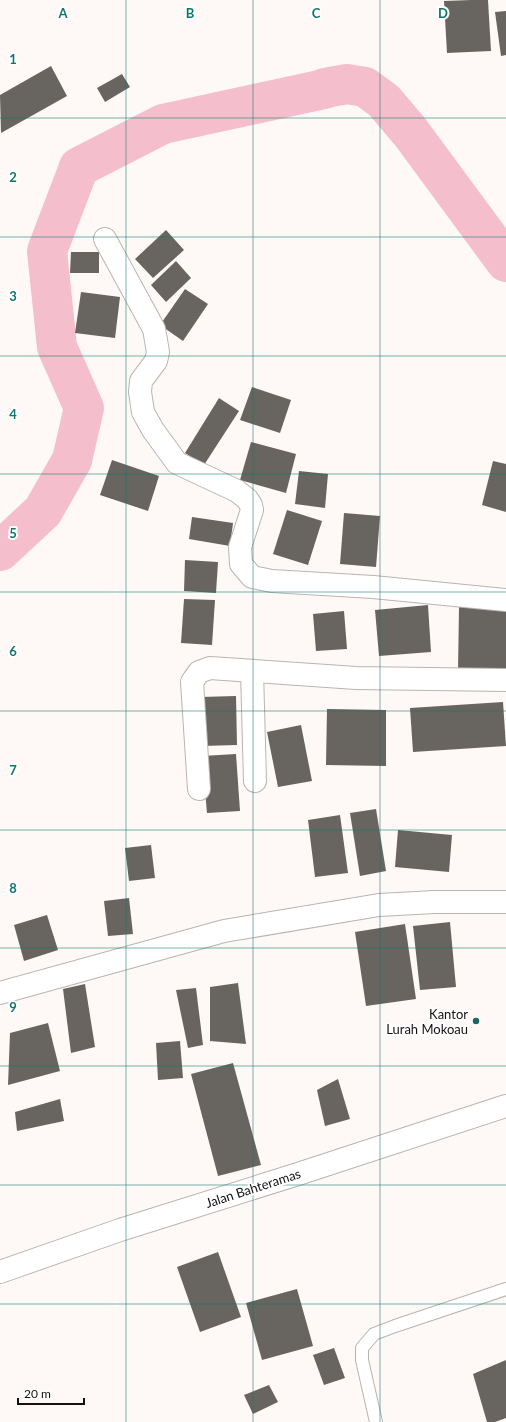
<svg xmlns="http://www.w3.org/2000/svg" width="506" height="1422" font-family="Lato,sans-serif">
  <rect width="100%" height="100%" fill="#fef9f6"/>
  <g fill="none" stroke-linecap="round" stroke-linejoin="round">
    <!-- river -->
    <g stroke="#f4becd" stroke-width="40">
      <path d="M 325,88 L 347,84 L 365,87 L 384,101 L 411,133 L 506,262"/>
      <path d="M 0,551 L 43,511 L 72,460 L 84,408 L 57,347 L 47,251 L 79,167 L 163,124 L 324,89"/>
    </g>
  </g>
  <!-- building -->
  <g fill="#686560">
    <path d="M 471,0 L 488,0 L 491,51 L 447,53 L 444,1 Z"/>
    <path d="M 506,11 L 506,55 L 501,56 L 495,12 Z"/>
    <path d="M 51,66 L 67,96 L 1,133 L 0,95 Z"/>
    <path d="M 122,74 L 130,87 L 105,102 L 97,88 Z"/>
    <path d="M 166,230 L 184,250 L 153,278 L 135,259 Z"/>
    <path d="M 71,252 L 99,252 L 99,273 L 70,273 Z"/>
    <path d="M 176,261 L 191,278 L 166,302 L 151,285 Z"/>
    <path d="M 185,289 L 208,304 L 183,341 L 160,325 Z"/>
    <path d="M 81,292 L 120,297 L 115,338 L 75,333 Z"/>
    <path d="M 252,387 L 291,400 L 280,433 L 240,420 Z"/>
    <path d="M 219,398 L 239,411 L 204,465 L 185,453 Z"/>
    <path d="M 251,442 L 296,454 L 286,493 L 240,480 Z"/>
    <path d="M 112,460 L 159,476 L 148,511 L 100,495 Z"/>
    <path d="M 493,461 L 506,464 L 506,512 L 482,505 Z"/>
    <path d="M 299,471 L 328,474 L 325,508 L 295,504 Z"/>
    <path d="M 287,510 L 322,521 L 308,565 L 273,554 Z"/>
    <path d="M 344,513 L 380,516 L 376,567 L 340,564 Z"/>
    <path d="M 192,517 L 233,523 L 230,546 L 189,539 Z"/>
    <path d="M 185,560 L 218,562 L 216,593 L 184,591 Z"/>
    <path d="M 184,599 L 215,600 L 212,645 L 181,643 Z"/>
    <path d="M 428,605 L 431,652 L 379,656 L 375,610 Z"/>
    <path d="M 459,607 L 506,607 L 506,671 L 458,671 Z"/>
    <path d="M 344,611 L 347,649 L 316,651 L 313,614 Z"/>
    <path d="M 236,696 L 237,745 L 202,746 L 200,697 Z"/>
    <path d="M 503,702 L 506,746 L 413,752 L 410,708 Z"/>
    <path d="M 327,709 L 386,710 L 386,766 L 326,765 Z"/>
    <path d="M 301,725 L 312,781 L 278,787 L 267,732 Z"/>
    <path d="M 236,754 L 240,811 L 207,813 L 202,756 Z"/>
    <path d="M 376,809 L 386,871 L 360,876 L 350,813 Z"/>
    <path d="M 340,815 L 348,873 L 315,877 L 308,820 Z"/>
    <path d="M 398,830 L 452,835 L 449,872 L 395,867 Z"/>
    <path d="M 151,845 L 155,878 L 129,881 L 125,848 Z"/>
    <path d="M 129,898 L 133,934 L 108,936 L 104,901 Z"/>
    <path d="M 47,915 L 58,950 L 24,961 L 14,925 Z"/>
    <path d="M 450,922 L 456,987 L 420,990 L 413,926 Z"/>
    <path d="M 405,924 L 416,999 L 366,1006 L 355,932 Z"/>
    <path d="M 238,983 L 246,1044 L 210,1041 L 210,987 Z"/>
    <path d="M 85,984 L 95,1047 L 71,1053 L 63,989 Z"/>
    <path d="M 196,988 L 203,1045 L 188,1048 L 176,990 Z"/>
    <path d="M 48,1023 L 60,1071 L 8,1085 L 10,1033 Z"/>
    <path d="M 180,1041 L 183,1078 L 158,1080 L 156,1043 Z"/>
    <path d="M 233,1063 L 261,1165 L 218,1176 L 191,1074 Z"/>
    <path d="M 338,1079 L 350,1119 L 325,1126 L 317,1090 Z"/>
    <path d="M 60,1099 L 64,1121 L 17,1131 L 15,1112 Z"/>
    <path d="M 218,1252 L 241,1317 L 200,1332 L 177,1267 Z"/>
    <path d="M 297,1289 L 313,1346 L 262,1360 L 246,1303 Z"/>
    <path d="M 334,1348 L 345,1378 L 324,1385 L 313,1355 Z"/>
    <path d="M 506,1360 L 506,1418 L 495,1422 L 487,1422 L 473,1374 Z"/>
    <path d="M 269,1385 L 278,1402 L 253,1414 L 244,1395 Z"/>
  </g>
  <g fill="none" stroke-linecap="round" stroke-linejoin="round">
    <defs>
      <path id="lane" d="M 376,1422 L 362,1360 L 362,1348 L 374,1334 L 395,1326 L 506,1289"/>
      <g id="street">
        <path d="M 105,239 L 154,329 L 158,352 L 156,361 L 141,381 L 140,392 L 143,412 L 153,430 L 177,463 L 237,491 L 247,499 L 251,505 L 252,510 L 240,547 L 241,564 L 252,577 L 272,581 L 373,587 L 506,600"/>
        <path d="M 252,671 L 255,781"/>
        <path d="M 199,789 L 192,682 L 199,672 L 210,668 L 356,678 L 506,680"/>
        <path d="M 0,993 L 224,931 L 379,905 L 434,902 L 506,902"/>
        <path d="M 0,1272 L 120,1230 L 298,1174 L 506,1106"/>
      </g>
    </defs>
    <!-- lane casing -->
    <use href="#lane" stroke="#bab4b0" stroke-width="14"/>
    <!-- street casing -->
    <use href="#street" stroke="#bab4b0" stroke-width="24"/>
    <!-- lane -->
    <use href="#lane" stroke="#fff" stroke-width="12"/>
    <!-- street -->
    <use href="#street" stroke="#fff" stroke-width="22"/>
  </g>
  <!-- grid -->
  <path fill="none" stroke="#0f766e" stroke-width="1" stroke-opacity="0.55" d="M 126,0 L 126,1422M 253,0 L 253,1422M 380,0 L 380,1422M 0,118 L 506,118M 0,237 L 506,237M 0,356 L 506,356M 0,474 L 506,474M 0,592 L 506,592M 0,711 L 506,711M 0,830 L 506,830M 0,948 L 506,948M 0,1066 L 506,1066M 0,1185 L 506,1185M 0,1304 L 506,1304"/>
  <!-- markers -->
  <circle fill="#1a6764" stroke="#fff" stroke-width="1.5" cx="476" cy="1021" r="4"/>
  <g text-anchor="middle" stroke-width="4" stroke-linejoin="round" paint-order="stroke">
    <!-- poi labels -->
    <g font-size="13" fill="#141211" stroke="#fff" text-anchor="end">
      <text x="468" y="1019">Kantor<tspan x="468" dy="15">Lurah Mokoau</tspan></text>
    </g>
    <!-- street labels -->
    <g font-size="13" fill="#141211" stroke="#fff">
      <text transform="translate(253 1188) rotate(-18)" y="5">Jalan Bahteramas</text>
    </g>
  </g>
  <g font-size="13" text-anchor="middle" font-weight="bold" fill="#0f766e" stroke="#fff" stroke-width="4" stroke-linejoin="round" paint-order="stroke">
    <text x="63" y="18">A</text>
    <text x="190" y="18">B</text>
    <text x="316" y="18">C</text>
    <text x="443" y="18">D</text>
    <text x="13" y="64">1</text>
    <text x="13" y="182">2</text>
    <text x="13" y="301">3</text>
    <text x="13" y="419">4</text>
    <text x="13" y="538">5</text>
    <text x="13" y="656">6</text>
    <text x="13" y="775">7</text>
    <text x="13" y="893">8</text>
    <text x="13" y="1012">9</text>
  </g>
  <!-- scale -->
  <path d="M18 1398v6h66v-6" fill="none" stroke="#141211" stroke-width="2"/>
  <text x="24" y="1398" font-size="12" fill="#141211" stroke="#ffffff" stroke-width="3" paint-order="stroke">20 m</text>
</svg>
